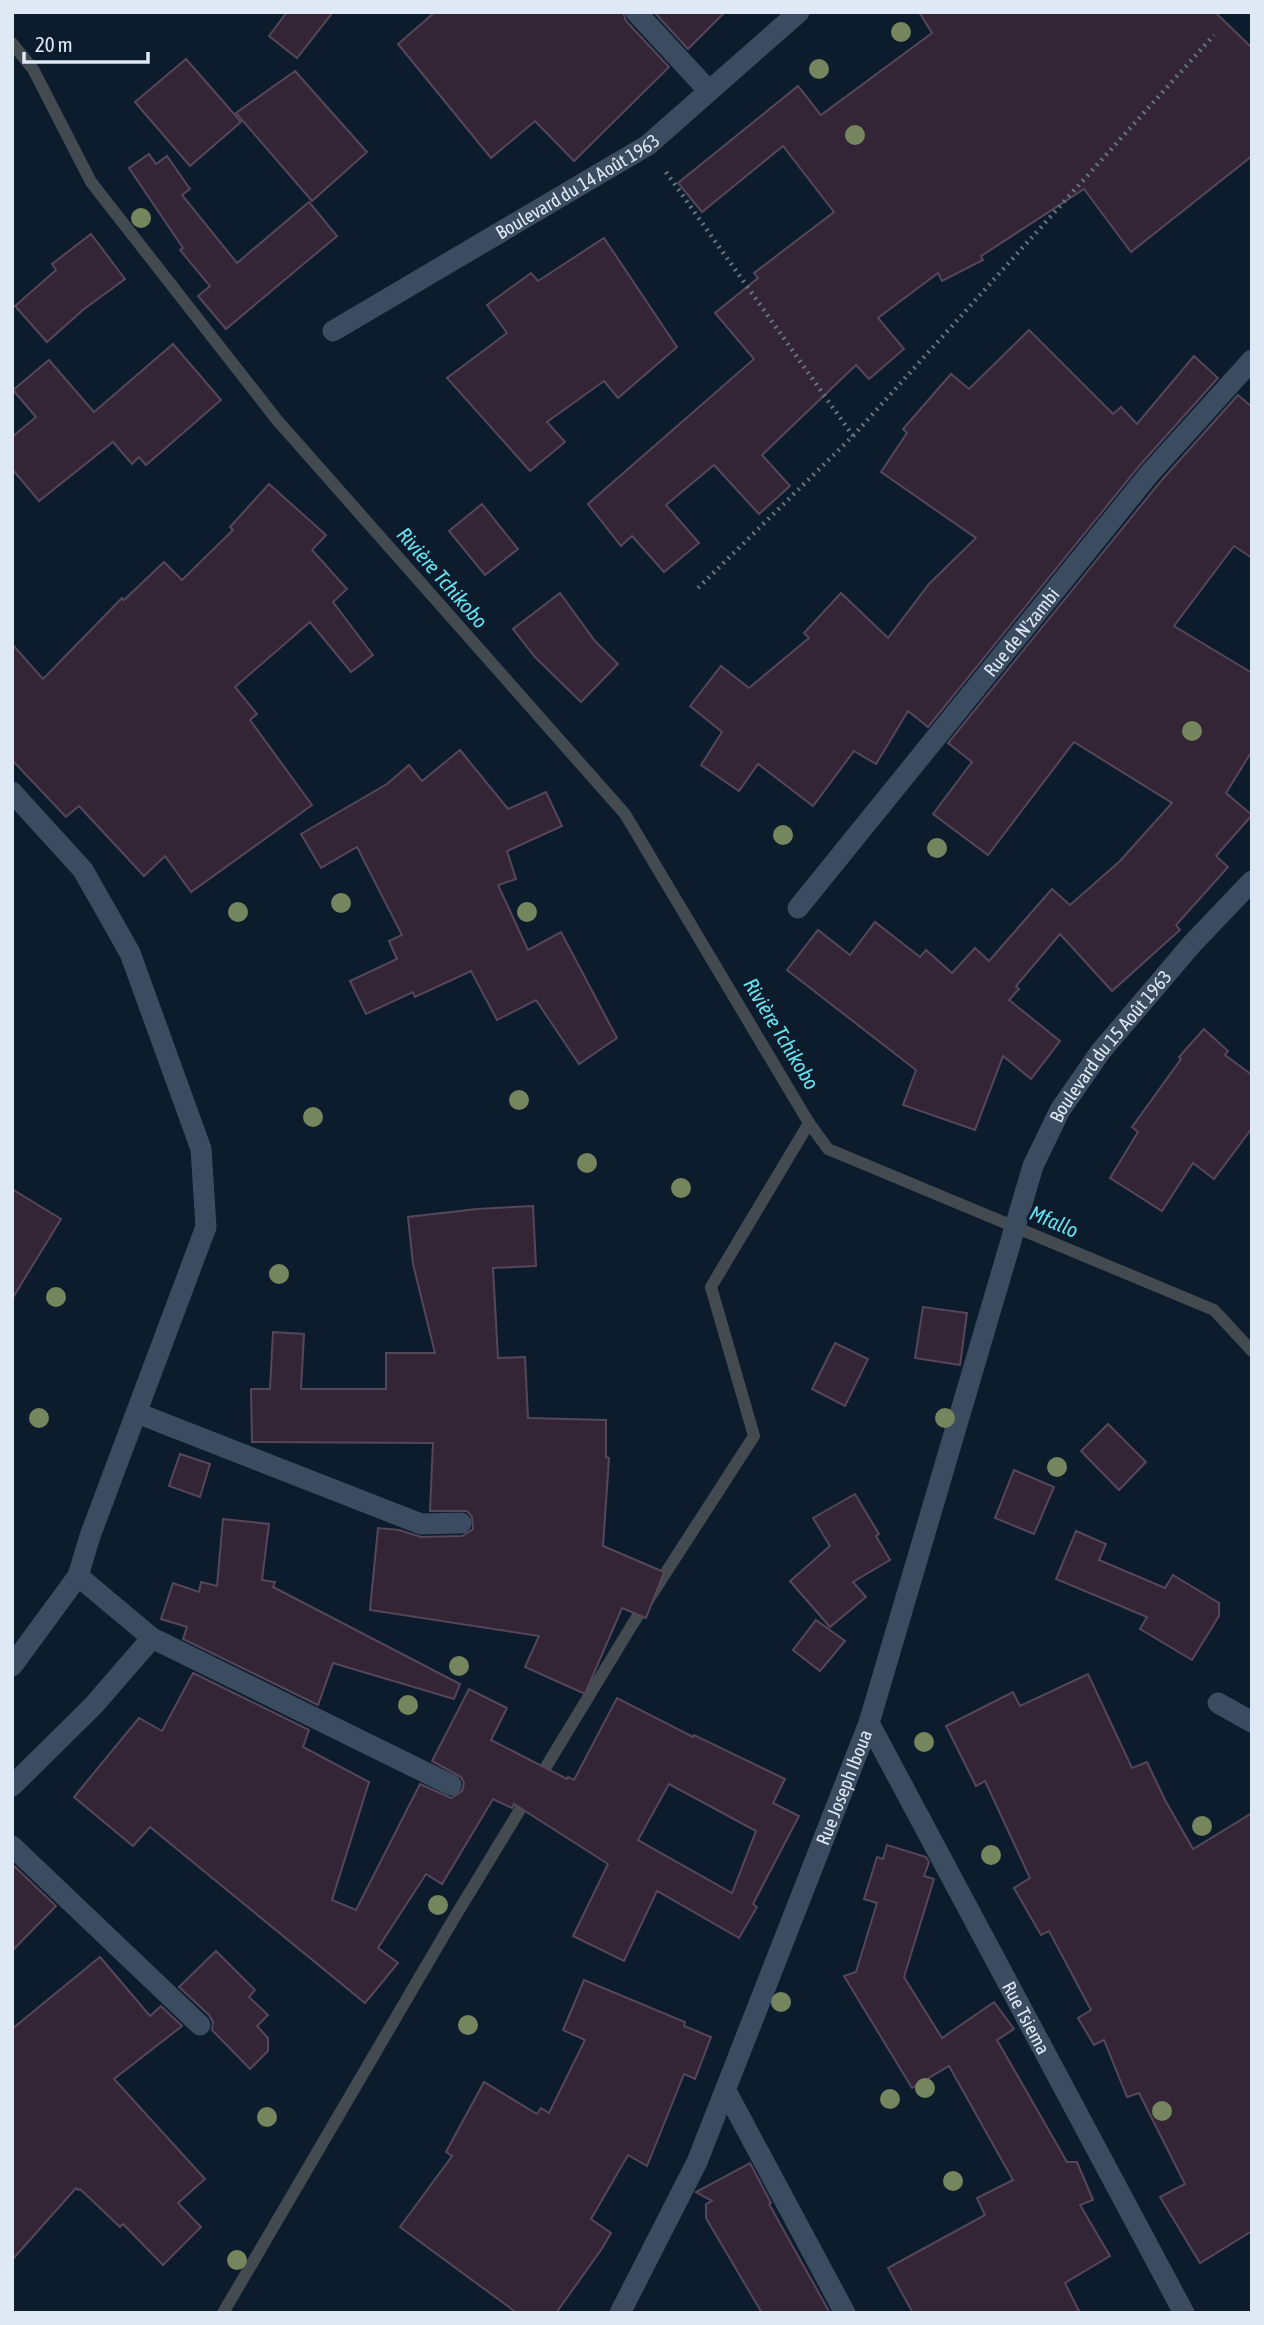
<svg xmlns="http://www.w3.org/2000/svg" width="1264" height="2325" font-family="'Asap Condensed',sans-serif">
  <rect width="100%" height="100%" fill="#0c1c2c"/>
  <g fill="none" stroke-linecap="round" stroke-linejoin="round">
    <!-- stream -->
    <g stroke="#434b50" stroke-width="12">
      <path d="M 12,43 L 33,69 L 91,182 L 277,420 L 625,814 L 809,1123 L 828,1149 L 1214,1310 L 1252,1351"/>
      <path d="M 223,2313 L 453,1920 L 632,1625 L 754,1436 L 711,1287 L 809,1123"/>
    </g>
  </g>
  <!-- building -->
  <g fill="#332436" stroke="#56465a" stroke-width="2" fill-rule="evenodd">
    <path d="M 287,12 L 333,12 L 297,58 L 269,36 Z"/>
    <path d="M 435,12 L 623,12 L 626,21 L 669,67 L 574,161 L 535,121 L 491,158 L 398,44 Z"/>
    <path d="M 654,12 L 725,12 L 688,49 Z"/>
    <path d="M 919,12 L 1215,12 L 1252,48 L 1252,156 L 1131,252 L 1084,189 L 981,256 L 983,260 L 942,281 L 938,273 L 878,318 L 904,349 L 869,379 L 856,365 L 762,455 L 790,486 L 759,514 L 714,465 L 666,505 L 699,543 L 664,572 L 632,536 L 621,546 L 588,504 L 754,359 L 715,313 L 758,278 L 754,273 L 834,212 L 783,146 L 702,212 L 678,183 L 798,86 L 821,115 L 932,33 Z"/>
    <path d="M 186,59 L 241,122 L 190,166 L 135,102 Z"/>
    <path d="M 295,71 L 367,152 L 312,201 L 236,113 Z"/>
    <path d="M 149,154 L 156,164 L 167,156 L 190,189 L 182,195 L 237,263 L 309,202 L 337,236 L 226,329 L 198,296 L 210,286 L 180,250 L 183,248 L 129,168 Z"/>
    <path d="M 91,234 L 125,279 L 84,309 L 47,342 L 15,306 L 56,270 L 52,264 Z"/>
    <path d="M 604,238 L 677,347 L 618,398 L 604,381 L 547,422 L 565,442 L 530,471 L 447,378 L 507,333 L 487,305 L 531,273 L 538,281 Z"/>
    <path d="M 1029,330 L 1113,414 L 1121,407 L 1137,424 L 1194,356 L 1218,378 L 1140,465 L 928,727 L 908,711 L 876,764 L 854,751 L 813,806 L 758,764 L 739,791 L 701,765 L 722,732 L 690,706 L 721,666 L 749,688 L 809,638 L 804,633 L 841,593 L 888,638 L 929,584 L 976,538 L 881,472 L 907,433 L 903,429 L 951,374 L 969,389 Z"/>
    <path d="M 173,344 L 221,400 L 146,465 L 139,457 L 132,464 L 113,442 L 39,501 L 12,469 L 12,437 L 36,417 L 13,390 L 49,360 L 94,412 Z"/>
    <path d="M 1238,395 L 1252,407 L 1252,558 L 1234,546 L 1174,626 L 1252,673 L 1252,751 L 1226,793 L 1252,815 L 1216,856 L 1228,867 L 1176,925 L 1180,930 L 1112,991 L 1060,934 L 1016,986 L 1019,989 L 1009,1000 L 1060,1041 L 1031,1079 L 1003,1056 L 975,1130 L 903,1105 L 916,1070 L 787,970 L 818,930 L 850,955 L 875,922 L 920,957 L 926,950 L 952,973 L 975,948 L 989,961 L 1052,889 L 1070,905 L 1120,861 L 1172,803 L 1074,742 L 988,855 L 933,814 L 972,762 L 948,743 L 1160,482 Z"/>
    <path d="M 269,484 L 326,535 L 312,550 L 347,589 L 333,602 L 373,655 L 351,672 L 310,622 L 235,687 L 257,714 L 250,720 L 312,805 L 191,892 L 165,856 L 144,876 L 79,806 L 66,817 L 12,760 L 12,644 L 43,679 L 122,598 L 124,600 L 164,562 L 182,580 L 233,530 L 230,527 Z"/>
    <path d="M 482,504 L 518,549 L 485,575 L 449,531 Z"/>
    <path d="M 560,593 L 595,641 L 618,664 L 581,702 L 535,657 L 513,629 Z"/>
    <path d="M 460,750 L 508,809 L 546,792 L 562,826 L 507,851 L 516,879 L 498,885 L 528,950 L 561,932 L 617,1038 L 579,1064 L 536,1000 L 497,1020 L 471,971 L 415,997 L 413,992 L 366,1014 L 350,981 L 397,959 L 389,941 L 402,935 L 357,847 L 321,868 L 301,834 L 387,784 L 409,765 L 422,781 Z"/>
    <path d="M 1204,1029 L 1228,1051 L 1225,1055 L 1252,1075 L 1252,1128 L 1214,1179 L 1193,1163 L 1162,1211 L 1110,1178 L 1138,1132 L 1132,1127 L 1181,1059 L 1179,1057 Z"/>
    <path d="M 12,1189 L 61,1219 L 12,1299 Z"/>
    <path d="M 533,1206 L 536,1266 L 493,1268 L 498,1358 L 525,1357 L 528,1418 L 606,1420 L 606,1457 L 609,1458 L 603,1546 L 664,1572 L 646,1618 L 622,1608 L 585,1694 L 525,1667 L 539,1636 L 370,1610 L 378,1528 L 399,1530 L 421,1537 L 462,1536 L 473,1529 L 472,1517 L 467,1511 L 430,1511 L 433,1443 L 252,1442 L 251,1389 L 270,1389 L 273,1332 L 304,1334 L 301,1389 L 386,1389 L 386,1353 L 435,1353 L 413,1264 L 408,1217 L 477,1209 Z"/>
    <path d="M 923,1307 L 967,1313 L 960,1365 L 915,1358 Z"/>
    <path d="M 835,1343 L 868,1359 L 845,1406 L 812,1389 Z"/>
    <path d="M 1108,1424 L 1146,1462 L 1119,1490 L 1081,1451 Z"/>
    <path d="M 180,1454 L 210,1464 L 200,1497 L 169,1486 Z"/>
    <path d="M 1014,1470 L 1054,1487 L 1034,1534 L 995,1518 Z"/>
    <path d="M 855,1494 L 879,1534 L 876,1536 L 890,1560 L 853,1582 L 866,1597 L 830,1627 L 790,1581 L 830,1546 L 813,1518 Z"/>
    <path d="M 223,1519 L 269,1524 L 262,1580 L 275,1582 L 273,1587 L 460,1684 L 454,1699 L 333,1663 L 318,1705 L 183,1639 L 187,1627 L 161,1619 L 173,1583 L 199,1592 L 201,1582 L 217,1586 Z"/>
    <path d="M 1076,1531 L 1106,1544 L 1099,1560 L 1165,1588 L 1173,1575 L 1219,1603 L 1219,1616 L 1192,1660 L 1140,1629 L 1147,1617 L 1056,1579 Z"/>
    <path d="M 816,1620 L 845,1641 L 820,1671 L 793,1650 Z"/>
    <path d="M 193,1673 L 309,1730 L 303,1747 L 369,1782 L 332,1900 L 356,1910 L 420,1784 L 451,1798 L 462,1791 L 464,1783 L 461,1777 L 432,1761 L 469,1689 L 507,1708 L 491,1740 L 567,1779 L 568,1777 L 574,1780 L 617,1698 L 693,1737 L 694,1735 L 785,1779 L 773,1803 L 799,1816 L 753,1904 L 757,1907 L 739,1938 L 657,1891 L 624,1961 L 573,1936 L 608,1864 L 514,1804 L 512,1808 L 493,1799 L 442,1884 L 426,1874 L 378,1948 L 398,1963 L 365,2003 L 150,1827 L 133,1846 L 74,1797 L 139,1718 L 162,1731 ZM 669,1784 L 756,1831 L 732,1893 L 638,1840 Z"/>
    <path d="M 1088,1674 L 1132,1768 L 1147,1762 L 1165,1800 L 1193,1849 L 1252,1813 L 1252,2231 L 1200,2263 L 1160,2197 L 1185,2184 L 1139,2093 L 1127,2097 L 1104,2040 L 1094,2045 L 1078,2018 L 1091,2010 L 1049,1931 L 1041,1935 L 1014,1888 L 1030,1878 L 985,1781 L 976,1786 L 946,1726 L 1013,1692 L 1020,1706 Z"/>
    <path d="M 887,1845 L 926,1857 L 929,1862 L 924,1876 L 934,1879 L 904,1977 L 942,2038 L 994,2002 L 1014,2029 L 997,2040 L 1067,2162 L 1077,2162 L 1093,2200 L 1080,2205 L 1110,2256 L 1065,2283 L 1080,2313 L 913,2313 L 888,2268 L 985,2215 L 977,2198 L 1013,2180 L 949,2066 L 912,2088 L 844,1976 L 856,1972 L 877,1903 L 864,1899 L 877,1857 L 883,1859 Z"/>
    <path d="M 12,1864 L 56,1906 L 12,1951 Z"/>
    <path d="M 216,1951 L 255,1990 L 249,1997 L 268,2015 L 257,2026 L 268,2038 L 268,2051 L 250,2069 L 212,2030 L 213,2022 L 209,2015 L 179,1987 Z"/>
    <path d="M 100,1957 L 150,2016 L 161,2006 L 182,2026 L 114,2079 L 205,2179 L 178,2203 L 201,2227 L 163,2265 L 123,2224 L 120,2227 L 80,2189 L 78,2190 L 76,2188 L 12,2260 L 12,2029 Z"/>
    <path d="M 584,1980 L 685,2022 L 684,2026 L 711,2037 L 695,2079 L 684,2074 L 647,2166 L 628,2155 L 591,2219 L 611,2233 L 601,2250 L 556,2313 L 517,2313 L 400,2227 L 452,2156 L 446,2152 L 484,2082 L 537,2114 L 541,2108 L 549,2113 L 585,2040 L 563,2030 Z"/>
    <path d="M 750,2163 L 771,2203 L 769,2204 L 830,2313 L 762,2313 L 706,2218 L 706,2204 L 712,2201 L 696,2192 Z"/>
  </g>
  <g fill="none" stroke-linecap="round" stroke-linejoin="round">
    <!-- path -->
    <g stroke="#657381" stroke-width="4.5" stroke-dasharray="2 5" stroke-linecap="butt">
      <path d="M 666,172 L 853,436"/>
      <path d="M 698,588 L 853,436 L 1214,35"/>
    </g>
    <!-- minor -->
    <g stroke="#3b4c60" stroke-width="21">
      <path d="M 636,12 L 709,91"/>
      <path id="s1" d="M 333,331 L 648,145 L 799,12"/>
      <path d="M 12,792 L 83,870 L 130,953 L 201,1149 L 206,1227 L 90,1536 L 78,1576 L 12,1666"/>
      <path id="s2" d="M 798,908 L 1150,473 L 1252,360"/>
      <path d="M 137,1413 L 421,1524 L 461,1523"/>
      <path d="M 78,1576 L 152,1638 L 451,1785"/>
      <path d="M 1218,1703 L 1252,1722"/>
      <path id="s3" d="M 869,1723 L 1184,2313"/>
      <path d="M 12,1786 L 93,1706 L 152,1638"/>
      <path d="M 12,1846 L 200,2025"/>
      <path d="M 726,2091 L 845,2313"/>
      <path id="s4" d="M 620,2313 L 697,2162 L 869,1723 L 1033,1166 L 1060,1110 L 1101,1051 L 1192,944 L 1252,881"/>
    </g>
  </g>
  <!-- trees -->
  <g fill="#75855e">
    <circle cx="901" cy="32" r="10"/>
    <circle cx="819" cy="69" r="10"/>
    <circle cx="855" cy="135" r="10"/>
    <circle cx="141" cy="218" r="10"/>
    <circle cx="1192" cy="731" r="10"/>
    <circle cx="783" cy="835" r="10"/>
    <circle cx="937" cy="848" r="10"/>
    <circle cx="341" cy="903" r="10"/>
    <circle cx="238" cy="912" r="10"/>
    <circle cx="527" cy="912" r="10"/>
    <circle cx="519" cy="1100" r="10"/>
    <circle cx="313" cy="1117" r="10"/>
    <circle cx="587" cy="1163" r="10"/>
    <circle cx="681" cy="1188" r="10"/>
    <circle cx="279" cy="1274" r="10"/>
    <circle cx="56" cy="1297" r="10"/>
    <circle cx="39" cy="1418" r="10"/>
    <circle cx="945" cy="1418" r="10"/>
    <circle cx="1057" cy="1467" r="10"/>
    <circle cx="459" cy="1666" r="10"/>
    <circle cx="408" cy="1705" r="10"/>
    <circle cx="924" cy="1742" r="10"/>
    <circle cx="1202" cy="1826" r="10"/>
    <circle cx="991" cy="1855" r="10"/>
    <circle cx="438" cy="1905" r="10"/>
    <circle cx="781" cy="2002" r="10"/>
    <circle cx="468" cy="2025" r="10"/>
    <circle cx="925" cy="2088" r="10"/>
    <circle cx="890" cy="2099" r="10"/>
    <circle cx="1162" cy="2111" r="10"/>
    <circle cx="267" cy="2117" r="10"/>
    <circle cx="953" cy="2181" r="10"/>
    <circle cx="237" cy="2260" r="10"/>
  </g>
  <g text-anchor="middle" stroke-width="6" stroke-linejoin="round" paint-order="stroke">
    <!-- street labels -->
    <g font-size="19" fill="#dfe9f5" stroke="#0c1c2c">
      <text dy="7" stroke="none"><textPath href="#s1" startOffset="284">Boulevard du 14 Août 1963</textPath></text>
      <text dy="7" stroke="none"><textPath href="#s2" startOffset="355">Rue de N'zambi</textPath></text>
      <text dy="7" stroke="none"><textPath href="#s4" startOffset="1365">Boulevard du 15 Août 1963</textPath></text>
      <text dy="7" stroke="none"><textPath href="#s4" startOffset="572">Rue Joseph Iboua</textPath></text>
      <text dy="7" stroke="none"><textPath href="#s3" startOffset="334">Rue Tsiema</textPath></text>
    </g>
    <!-- water labels -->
    <g font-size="21" font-style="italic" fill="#69e2ef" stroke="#0c1c2c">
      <text transform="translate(442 578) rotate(49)" y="7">Rivière Tchikobo</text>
      <text transform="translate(781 1034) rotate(59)" y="7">Rivière Tchikobo</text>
      <text transform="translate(1054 1222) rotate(23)" y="7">Mfallo</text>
    </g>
  </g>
  <!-- border -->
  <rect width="1264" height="2325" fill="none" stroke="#dfe9f5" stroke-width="28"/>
  <!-- scale -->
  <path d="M24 52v10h124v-10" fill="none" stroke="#dfe9f5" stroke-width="3.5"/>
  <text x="35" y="52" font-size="21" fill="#dfe9f5" stroke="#0c1c2c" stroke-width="5" paint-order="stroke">20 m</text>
</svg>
